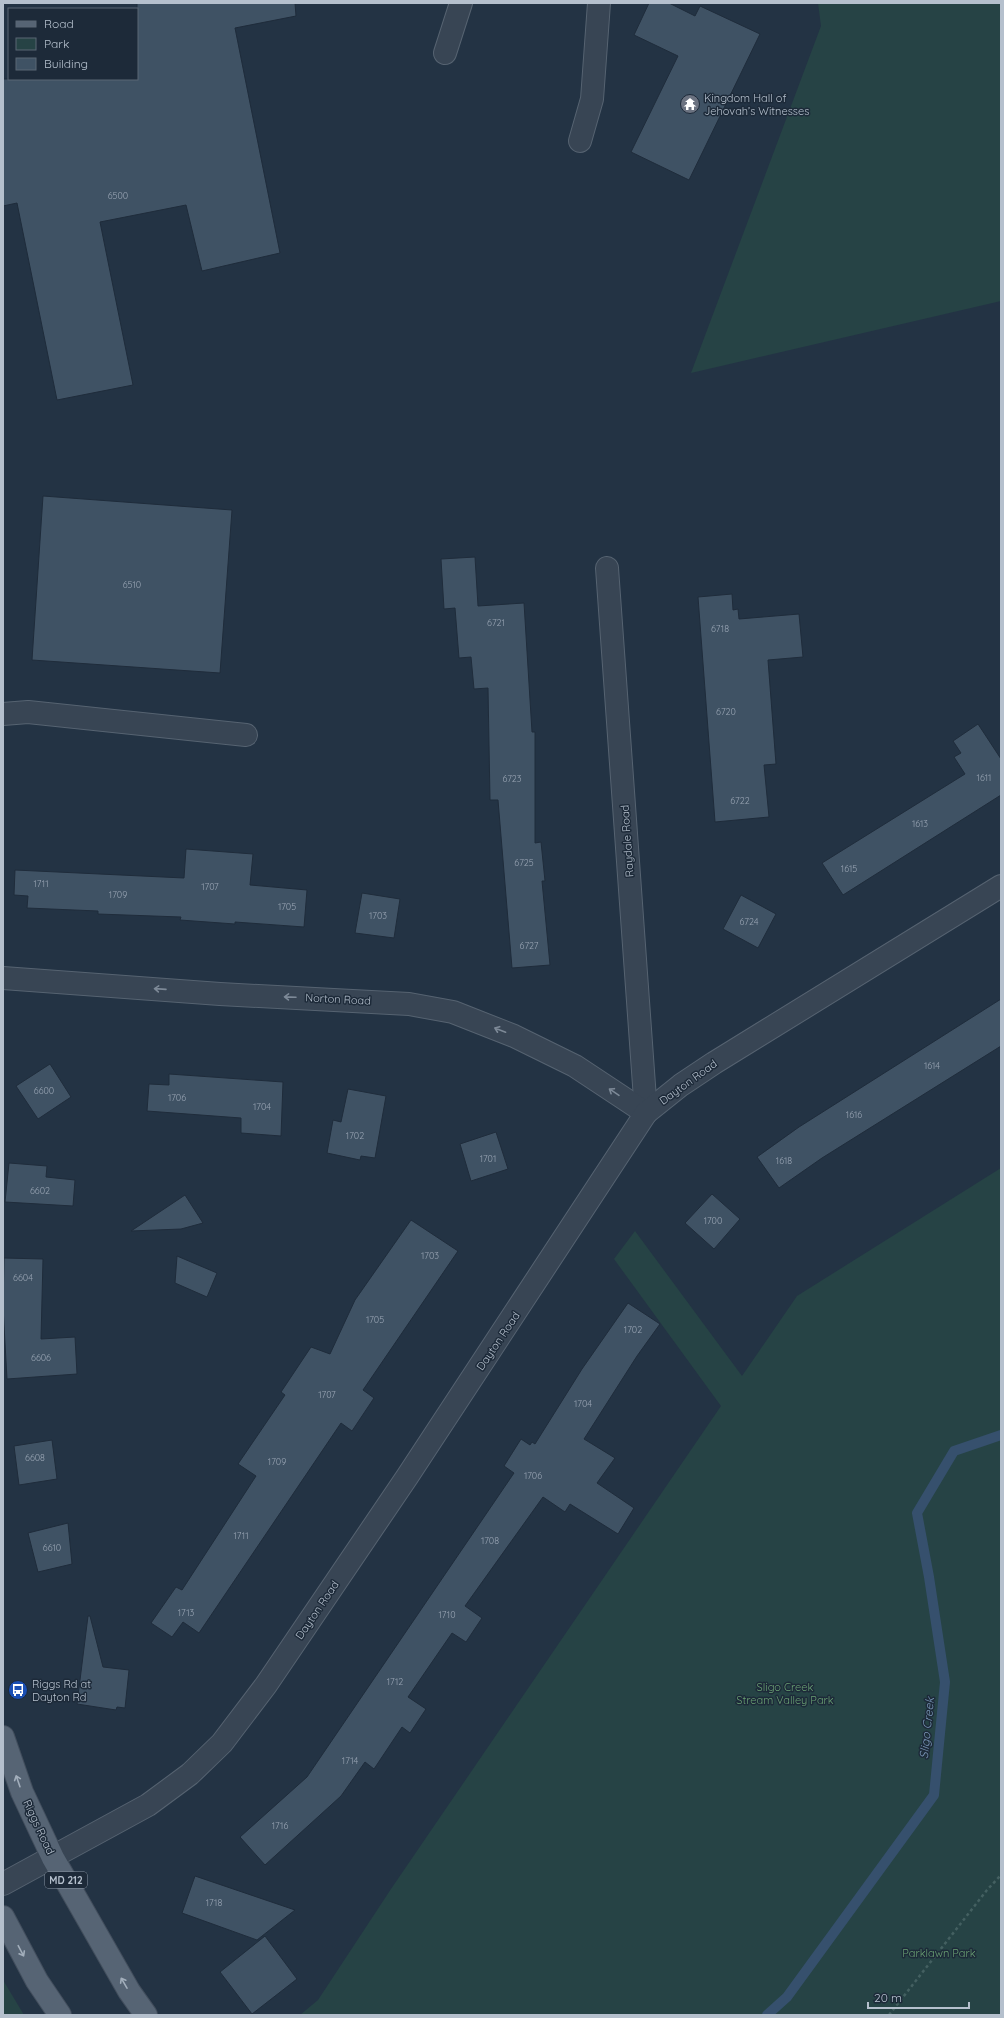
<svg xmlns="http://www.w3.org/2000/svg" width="1004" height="2018" font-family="Quicksand,sans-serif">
  <rect width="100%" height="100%" fill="#233344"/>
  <!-- green -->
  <g fill="#264345">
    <path d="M 818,3 L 1001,3 L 1001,301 L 691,373 L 821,26 Z"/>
    <path d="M 1001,1168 L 1001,2015 L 300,2015 L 318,2000 L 391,1889 L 721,1406 L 614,1259 L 635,1231 L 742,1376 L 797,1296 Z"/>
    <path d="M 3,1980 L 24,2015 L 3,2015 Z"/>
  </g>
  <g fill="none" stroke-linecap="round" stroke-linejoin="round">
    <!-- stream -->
    <path stroke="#36506d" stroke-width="10" d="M 767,2015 L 787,1997 L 934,1795 L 945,1682 L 929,1577 L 917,1513 L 954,1451 L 1001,1435"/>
  </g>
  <!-- building -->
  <g fill="#3f5264" stroke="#1f2c3b">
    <path d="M 137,3 L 295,3 L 296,16 L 235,28 L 280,253 L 202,271 L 186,205 L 100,222 L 133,385 L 57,400 L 17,203 L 3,206 L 3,79 L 137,79 Z"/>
    <path d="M 649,3 L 669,3 L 695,16 L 700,6 L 760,34 L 689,180 L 631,152 L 678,56 L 634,35 Z"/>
    <path d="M 43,496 L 232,510 L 220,673 L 32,660 Z"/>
    <path d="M 475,557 L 478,606 L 524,603 L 532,732 L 535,732 L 535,843 L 541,842 L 545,881 L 542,881 L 550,965 L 512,968 L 498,800 L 490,800 L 488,688 L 474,689 L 471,657 L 459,658 L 455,608 L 444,609 L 441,559 Z"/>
    <path d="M 732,594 L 733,610 L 738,609 L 739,619 L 799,614 L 803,657 L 768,660 L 776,764 L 764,765 L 769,817 L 715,822 L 698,597 Z"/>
    <path d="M 978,724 L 1001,759 L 1001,795 L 843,895 L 822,863 L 965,774 L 954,757 L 961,753 L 953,741 Z"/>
    <path d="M 186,849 L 253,854 L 250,885 L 307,890 L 304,927 L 235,922 L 235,924 L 180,920 L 181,917 L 98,914 L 98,911 L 27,908 L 28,896 L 14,895 L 15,870 L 184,878 Z"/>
    <path d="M 362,893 L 400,899 L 394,938 L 355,933 Z"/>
    <path d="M 741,895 L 776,914 L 758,948 L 723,929 Z"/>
    <path d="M 1001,999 L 1001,1046 L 822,1158 L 779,1188 L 757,1157 L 799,1127 Z"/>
    <path d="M 50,1064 L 71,1097 L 38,1119 L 16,1086 Z"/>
    <path d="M 169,1074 L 283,1082 L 281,1136 L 241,1133 L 241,1118 L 147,1111 L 149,1084 L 169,1085 Z"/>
    <path d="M 348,1089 L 386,1096 L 375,1158 L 361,1156 L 360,1160 L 327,1153 L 333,1120 L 341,1122 Z"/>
    <path d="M 496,1132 L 508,1169 L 471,1181 L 460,1144 Z"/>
    <path d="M 9,1163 L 47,1166 L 46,1177 L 75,1180 L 73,1206 L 5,1202 Z"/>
    <path d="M 712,1194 L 740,1219 L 714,1249 L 685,1223 Z"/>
    <path d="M 185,1195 L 203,1223 L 181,1229 L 131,1231 Z"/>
    <path d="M 411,1220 L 458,1251 L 363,1390 L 374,1398 L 352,1431 L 341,1423 L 199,1633 L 183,1622 L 172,1637 L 151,1623 L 176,1587 L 182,1590 L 256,1476 L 238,1464 L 285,1395 L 281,1392 L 311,1347 L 330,1354 L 355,1300 Z"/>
    <path d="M 177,1256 L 217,1273 L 207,1297 L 175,1283 Z"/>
    <path d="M 4,1258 L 43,1259 L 41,1339 L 75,1337 L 77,1374 L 7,1379 L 3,1307 Z"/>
    <path d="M 628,1303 L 660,1324 L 637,1356 L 584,1439 L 615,1458 L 597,1483 L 634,1508 L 618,1534 L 570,1504 L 565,1512 L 543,1497 L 465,1606 L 482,1618 L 466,1642 L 452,1633 L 408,1697 L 426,1709 L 410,1733 L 402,1727 L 374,1769 L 365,1762 L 341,1796 L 265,1865 L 240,1837 L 307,1777 L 514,1473 L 504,1466 L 521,1439 L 530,1445 L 532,1442 L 535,1444 L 582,1369 Z"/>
    <path d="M 52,1440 L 57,1479 L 19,1485 L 14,1446 Z"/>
    <path d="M 68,1523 L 72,1564 L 38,1572 L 28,1533 Z"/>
    <path d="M 88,1616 L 90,1616 L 103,1667 L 129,1670 L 125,1708 L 117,1707 L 116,1710 L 77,1704 Z"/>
    <path d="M 195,1876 L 295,1910 L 257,1940 L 182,1913 Z"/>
    <path d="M 265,1936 L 297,1979 L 252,2014 L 220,1972 Z"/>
  </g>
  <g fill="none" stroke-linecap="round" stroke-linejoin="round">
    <defs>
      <g id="minor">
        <path d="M 445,53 L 461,3"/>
        <path d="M 580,141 L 592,99 L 599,3"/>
        <path d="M 607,568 L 646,1113"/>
        <path d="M 3,714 L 28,712 L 246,735"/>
        <path d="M 3,978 L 220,994 L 409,1004 L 453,1012 L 514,1036 L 575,1066 L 646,1113"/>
        <path d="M 3,1884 L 148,1805 L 190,1774 L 222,1743 L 266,1685 L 407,1477 L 646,1113 L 681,1085 L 714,1063 L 1001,886"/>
      </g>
      <g id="major">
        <path d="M 3,1737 L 22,1792 L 53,1858 L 129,1991 L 146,2015"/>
        <path d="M 3,1917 L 37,1981 L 60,2015"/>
      </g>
    </defs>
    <!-- minor casing -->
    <use href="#minor" stroke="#566371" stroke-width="24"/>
    <!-- major casing -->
    <use href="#major" stroke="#424e5d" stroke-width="24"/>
    <!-- path -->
    <path stroke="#446061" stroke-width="2.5" stroke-dasharray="3 3" stroke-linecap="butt" d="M 889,2015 L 987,1890 L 1001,1875"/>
    <!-- minor -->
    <use href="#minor" stroke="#384554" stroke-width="22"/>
    <!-- major -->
    <use href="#major" stroke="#566474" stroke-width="22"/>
  </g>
  <!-- one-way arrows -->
  <defs><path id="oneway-shaft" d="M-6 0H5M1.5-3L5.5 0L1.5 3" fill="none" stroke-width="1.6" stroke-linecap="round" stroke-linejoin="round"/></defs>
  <g stroke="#7d8997">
    <use href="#oneway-shaft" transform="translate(160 989) rotate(-176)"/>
    <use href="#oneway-shaft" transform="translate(290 997) rotate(-178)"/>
    <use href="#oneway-shaft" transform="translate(500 1030) rotate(-159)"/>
    <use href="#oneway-shaft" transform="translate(614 1092) rotate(-146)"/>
  </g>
  <g stroke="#a2aebb">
    <use href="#oneway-shaft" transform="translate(18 1781) rotate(-109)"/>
    <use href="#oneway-shaft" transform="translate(21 1951) rotate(62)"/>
    <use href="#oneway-shaft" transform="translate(124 1983) rotate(-120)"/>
  </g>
  <!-- icons -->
  <defs>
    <symbol id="temple-disc" viewBox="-11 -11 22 22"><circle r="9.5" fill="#6b7280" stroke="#1d2a39"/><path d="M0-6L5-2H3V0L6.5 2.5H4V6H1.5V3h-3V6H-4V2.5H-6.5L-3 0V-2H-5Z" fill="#fff"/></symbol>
    <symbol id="bus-disc" viewBox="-11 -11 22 22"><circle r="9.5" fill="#1a4fb4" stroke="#1d2a39"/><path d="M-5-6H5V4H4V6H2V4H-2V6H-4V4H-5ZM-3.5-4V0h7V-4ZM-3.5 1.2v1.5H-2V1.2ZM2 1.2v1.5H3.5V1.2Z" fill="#fff"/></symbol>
  </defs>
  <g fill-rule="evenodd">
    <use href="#temple-disc" x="679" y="93" width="22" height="22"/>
    <use href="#bus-disc" x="7" y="1679" width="22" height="22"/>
  </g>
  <g text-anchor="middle" stroke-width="3" stroke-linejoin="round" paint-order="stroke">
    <!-- number labels -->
    <g font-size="9" fill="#98a4b3">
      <text x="118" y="199">6500</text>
      <text x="132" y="588">6510</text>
      <text x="496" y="626">6721</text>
      <text x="720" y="632">6718</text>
      <text x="726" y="715">6720</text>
      <text x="984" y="781">1611</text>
      <text x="512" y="782">6723</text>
      <text x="740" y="804">6722</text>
      <text x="920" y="827">1613</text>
      <text x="524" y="866">6725</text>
      <text x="849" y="872">1615</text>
      <text x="41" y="887">1711</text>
      <text x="210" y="890">1707</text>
      <text x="118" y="898">1709</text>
      <text x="287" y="910">1705</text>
      <text x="378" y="919">1703</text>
      <text x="749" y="925">6724</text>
      <text x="529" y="949">6727</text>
      <text x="932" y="1069">1614</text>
      <text x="44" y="1094">6600</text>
      <text x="177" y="1101">1706</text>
      <text x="262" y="1110">1704</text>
      <text x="854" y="1118">1616</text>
      <text x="355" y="1139">1702</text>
      <text x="488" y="1162">1701</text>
      <text x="784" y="1164">1618</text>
      <text x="40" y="1194">6602</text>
      <text x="713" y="1224">1700</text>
      <text x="430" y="1259">1703</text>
      <text x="23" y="1281">6604</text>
      <text x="375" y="1323">1705</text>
      <text x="633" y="1333">1702</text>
      <text x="41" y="1361">6606</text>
      <text x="327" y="1398">1707</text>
      <text x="583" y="1407">1704</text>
      <text x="35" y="1461">6608</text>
      <text x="277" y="1465">1709</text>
      <text x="533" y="1479">1706</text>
      <text x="241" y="1539">1711</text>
      <text x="490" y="1544">1708</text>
      <text x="52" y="1551">6610</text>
      <text x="186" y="1616">1713</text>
      <text x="447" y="1618">1710</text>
      <text x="395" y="1685">1712</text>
      <text x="350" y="1764">1714</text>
      <text x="280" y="1829">1716</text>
      <text x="214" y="1906">1718</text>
    </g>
    <!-- shield labels -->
    <rect fill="#1d2a39" stroke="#8793a1" stroke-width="1" x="45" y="1872" width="42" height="16" rx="3"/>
    <g font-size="10" font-weight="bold" fill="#b5c0cd">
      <text x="66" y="1884">MD 212</text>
    </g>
    <!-- poi labels -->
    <g font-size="11" fill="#b5c0cd" stroke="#1d2a39" text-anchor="start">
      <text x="704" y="102">Kingdom Hall of<tspan x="704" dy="13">Jehovah’s Witnesses</tspan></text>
      <text x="32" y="1688">Riggs Rd at<tspan x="32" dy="13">Dayton Rd</tspan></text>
    </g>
    <!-- street labels -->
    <g font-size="11" fill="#b5c0cd" stroke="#1d2a39">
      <text transform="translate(627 841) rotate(-94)" y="4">Raydale Road</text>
      <text transform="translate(338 999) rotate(3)" y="4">Norton Road</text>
      <text transform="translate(688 1082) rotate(-36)" y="4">Dayton Road</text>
      <text transform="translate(498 1341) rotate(-56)" y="4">Dayton Road</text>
      <text transform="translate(317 1610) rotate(-56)" y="4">Dayton Road</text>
      <text transform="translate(39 1827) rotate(65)" y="4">Riggs Road</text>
    </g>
    <!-- park labels -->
    <g font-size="11" fill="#6aa173" stroke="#1d2a39">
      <text x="785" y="1691">Sligo Creek<tspan x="785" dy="13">Stream Valley Park</tspan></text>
      <text x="939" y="1957">Parklawn Park</text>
    </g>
    <!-- water labels -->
    <g font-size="12" font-style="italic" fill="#7a98b8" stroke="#1d2a39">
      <text transform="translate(927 1728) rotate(-84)" y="4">Sligo Creek</text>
    </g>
  </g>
  <!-- border -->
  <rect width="1004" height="2018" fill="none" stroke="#b5c0cd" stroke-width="8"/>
  <!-- legend -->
  <rect x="8" y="8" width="130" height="72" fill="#1d2a39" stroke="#5a6674"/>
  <rect x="16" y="21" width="20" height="6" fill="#566474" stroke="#5a6674"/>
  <text x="44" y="28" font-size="12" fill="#b5c0cd">Road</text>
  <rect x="16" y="38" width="20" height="12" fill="#264345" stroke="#5a6674"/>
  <text x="44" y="48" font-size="12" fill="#b5c0cd">Park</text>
  <rect x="16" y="58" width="20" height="12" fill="#3f5264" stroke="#5a6674"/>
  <text x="44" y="68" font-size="12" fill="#b5c0cd">Building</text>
  <!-- scale -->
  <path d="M868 2002v6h101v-6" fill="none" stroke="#b5c0cd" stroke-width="2"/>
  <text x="874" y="2002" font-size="12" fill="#b5c0cd" stroke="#1d2a39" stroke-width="3" paint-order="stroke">20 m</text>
</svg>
